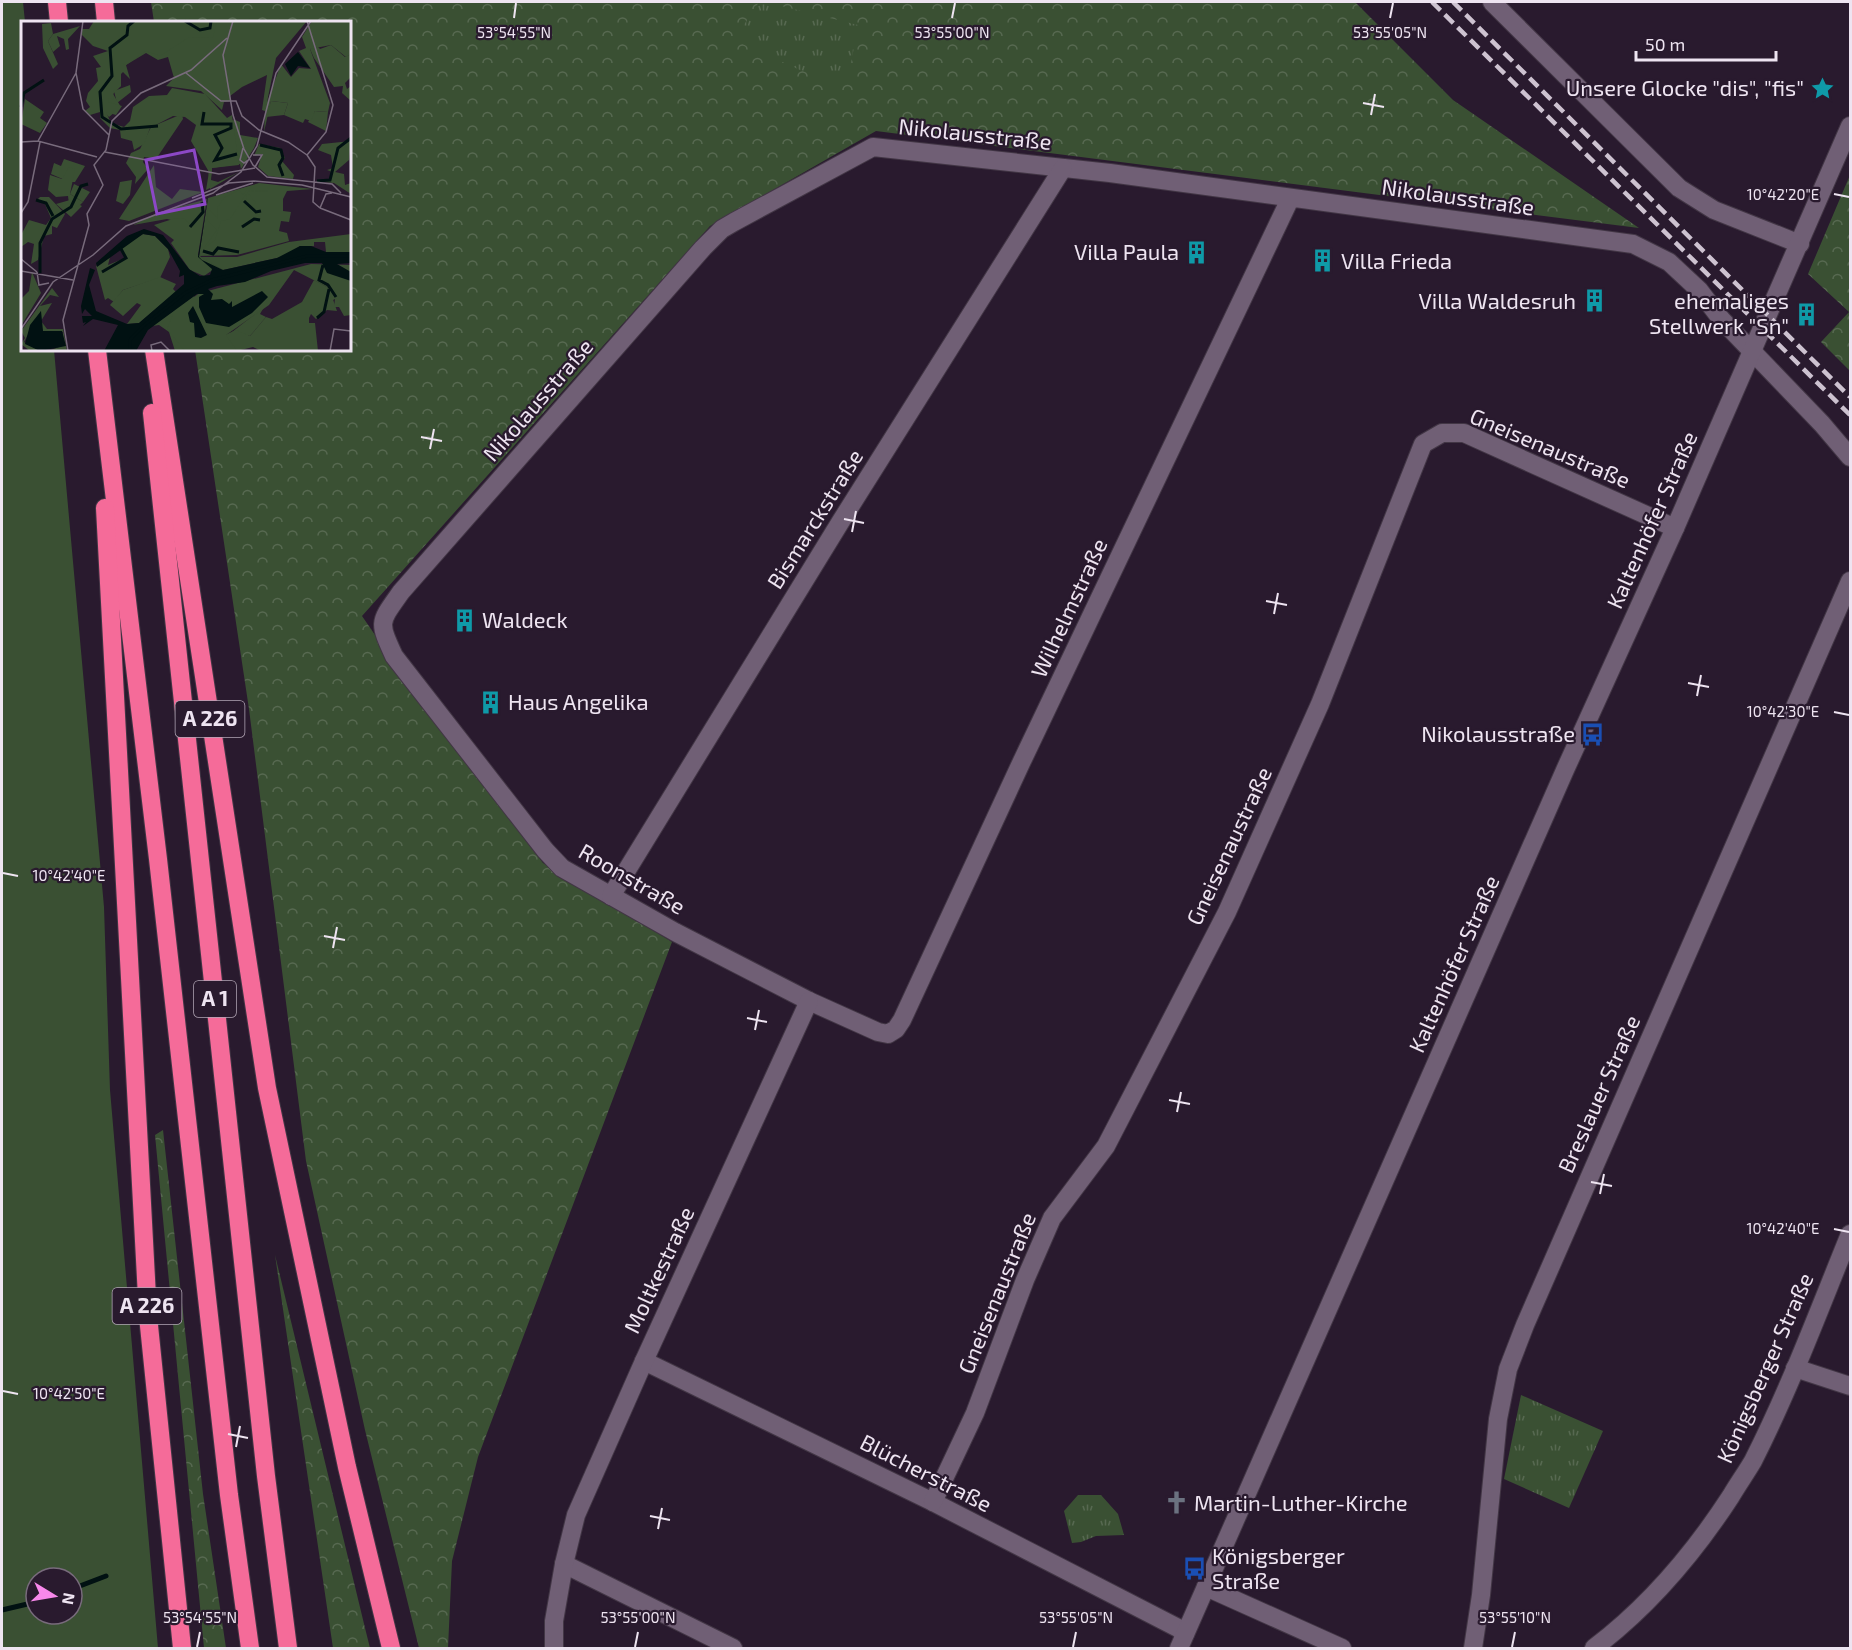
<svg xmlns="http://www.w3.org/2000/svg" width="1852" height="1650" font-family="'Exo 2',sans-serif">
  <defs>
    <pattern id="forest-crowns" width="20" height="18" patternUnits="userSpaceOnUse" patternTransform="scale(1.5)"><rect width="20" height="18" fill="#3a5033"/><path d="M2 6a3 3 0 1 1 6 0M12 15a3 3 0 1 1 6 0" fill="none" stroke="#576951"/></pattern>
    <pattern id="park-tufts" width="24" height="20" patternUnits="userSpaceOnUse" patternTransform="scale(1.5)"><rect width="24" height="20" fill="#3a5033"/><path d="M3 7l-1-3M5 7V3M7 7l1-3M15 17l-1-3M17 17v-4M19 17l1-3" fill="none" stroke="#576951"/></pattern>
  </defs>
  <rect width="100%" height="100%" fill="#291a2e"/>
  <!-- green -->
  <path fill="#3a5033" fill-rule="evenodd" d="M 2,2 L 23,2 L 25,22 L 22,22 L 22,350 L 54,350 L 104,907 L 110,1090 L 158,1648 L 2,1648 ZM 36,1578 L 72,1578 L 72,1614 L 36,1614 Z"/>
  <!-- forest -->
  <g fill="url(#forest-crowns)">
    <path d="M 151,2 L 1355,2 L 1453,100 L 1639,228 L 876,131 L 710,226 L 362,616 L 436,724 L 543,863 L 672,942 L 478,1457 L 452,1561 L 448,1648 L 419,1648 L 365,1430 L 306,1161 L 249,709 L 195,350 L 350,350 L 350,22 L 154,22 Z"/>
    <path d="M 1850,175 L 1850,371 L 1821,342 L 1849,312 L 1808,274 Z"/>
    <path d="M 163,1130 L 203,1494 L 226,1648 L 204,1648 L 155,1135 Z"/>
    <path d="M 275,1255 L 365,1628 L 370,1648 L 333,1648 Z"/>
  </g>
  <!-- park -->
  <g fill="url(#park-tufts)">
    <path d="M 759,2 L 765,2 L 858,25 L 847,85 L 800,70 L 734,40 Z"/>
    <path d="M 1521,1395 L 1603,1431 L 1569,1508 L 1504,1479 Z"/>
    <path d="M 1078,1495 L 1101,1495 L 1118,1514 L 1124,1535 L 1096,1536 L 1081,1542 L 1072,1543 L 1064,1511 Z"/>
  </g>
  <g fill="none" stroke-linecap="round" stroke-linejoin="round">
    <!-- stream -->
    <g stroke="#011112" stroke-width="5">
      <path d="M 72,1589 L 106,1576"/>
      <path d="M 2,1610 L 36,1602"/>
    </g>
    <defs>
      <g id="minor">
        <path d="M 1492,2 L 1679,188 L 1714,210 L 1800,244"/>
        <path d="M 1290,199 L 1022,761 L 902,1020 L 896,1029 L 888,1034 L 878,1032 L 809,1001 L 675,932 L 562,868 L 545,850 L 394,656 C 378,621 379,623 401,592 L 703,248 L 722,229 L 734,222 L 873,147 L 1110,173 L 1633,244 L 1669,262 L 1699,290 L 1721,319 L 1822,424 L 1850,457"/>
        <path d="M 611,896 L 841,521 L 1063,168"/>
        <path d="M 644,1361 L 933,1502 L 1178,1628 L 1185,1634"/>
        <path d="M 1795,1368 L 1850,1386"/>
        <path d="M 933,1502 L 975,1413 L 1025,1280 L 1052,1218 L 1106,1146 L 1227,912 L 1320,704 L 1423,444 L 1442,433 L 1464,433 L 1675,528"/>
        <path d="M 564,1564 L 733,1648"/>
        <path d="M 1206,1587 L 1342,1648"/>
        <path d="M 554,1648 L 554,1621 L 564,1564 L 576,1515 L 644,1361 L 809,1001"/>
        <path d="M 1179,1648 L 1565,770 L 1675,528 L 1850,126"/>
        <path d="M 1473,1648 L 1481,1595 L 1498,1419 L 1508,1369 L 1525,1325 L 1850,581"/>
        <path d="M 1594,1648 C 1648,1607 1694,1553 1731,1496 C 1738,1484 1746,1473 1753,1461 C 1790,1388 1819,1310 1850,1234"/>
      </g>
      <g id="highway">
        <path d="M 57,2 L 59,22"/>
        <path d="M 104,2 L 106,22"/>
        <path d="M 97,350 L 158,859 L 229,1495 L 250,1648"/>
        <path d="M 154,350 L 267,1088 L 347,1467 L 391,1648"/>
        <path d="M 152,413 L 266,1476 L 288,1648"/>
        <path d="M 105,508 L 148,1316 L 182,1648"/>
      </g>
    </defs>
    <!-- minor casing -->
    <use href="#minor" stroke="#423645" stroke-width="20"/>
    <!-- highway casing -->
    <use href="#highway" stroke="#423645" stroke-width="20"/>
    <!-- minor -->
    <use href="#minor" stroke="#705f75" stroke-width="18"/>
    <!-- highway -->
    <use href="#highway" stroke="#f56b99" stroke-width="18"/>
    <!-- rail -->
    <g stroke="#cdc2d0" stroke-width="4.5" stroke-dasharray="12 6" stroke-linecap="butt">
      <path d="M 1432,2 L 1850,415"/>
      <path d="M 1453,2 L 1850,397"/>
    </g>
  </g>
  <!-- ticks -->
  <path fill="none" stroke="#eee4f1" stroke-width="2" d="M 514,18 L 516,3M 952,18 L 955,3M 1390,18 L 1393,3M 1363,103 L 1384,107M 1371,115 L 1375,94M 1834,194 L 1849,197M 421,437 L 442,441M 430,449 L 434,429M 844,519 L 864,523M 852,532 L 856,511M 1266,601 L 1287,605M 1274,614 L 1278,593M 1688,683 L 1709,687M 1697,696 L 1701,675M 1834,712 L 1849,715M 3,873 L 18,876M 324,936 L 345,940M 333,948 L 337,927M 747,1018 L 767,1022M 755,1030 L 759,1010M 1169,1100 L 1190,1104M 1177,1112 L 1181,1092M 1591,1182 L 1612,1186M 1600,1194 L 1604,1174M 1834,1229 L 1849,1232M 3,1391 L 18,1394M 228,1434 L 248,1438M 236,1447 L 240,1426M 650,1516 L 670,1520M 658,1529 L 662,1508M 197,1647 L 200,1632M 635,1647 L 638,1632M 1073,1647 L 1076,1632M 1512,1647 L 1515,1632"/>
  <!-- icons -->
  <defs>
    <symbol id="sight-bare" viewBox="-9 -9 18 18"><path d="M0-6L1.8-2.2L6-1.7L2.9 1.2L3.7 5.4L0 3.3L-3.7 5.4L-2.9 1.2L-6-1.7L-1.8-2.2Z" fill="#0f9aa8" stroke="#291a2e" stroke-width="2.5" paint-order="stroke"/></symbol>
    <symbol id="building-bare" viewBox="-9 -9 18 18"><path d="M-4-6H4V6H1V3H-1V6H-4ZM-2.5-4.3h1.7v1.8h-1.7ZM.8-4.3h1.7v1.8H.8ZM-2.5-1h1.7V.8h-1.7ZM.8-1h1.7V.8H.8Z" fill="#0f9aa8" stroke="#291a2e" stroke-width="2.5" paint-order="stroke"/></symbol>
    <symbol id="bus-bare" viewBox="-9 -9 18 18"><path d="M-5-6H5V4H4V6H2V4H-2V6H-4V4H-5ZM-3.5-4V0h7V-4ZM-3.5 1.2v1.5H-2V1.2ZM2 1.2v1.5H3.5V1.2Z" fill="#1a4fb4" stroke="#291a2e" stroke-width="2.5" paint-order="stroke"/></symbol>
    <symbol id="church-bare" viewBox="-9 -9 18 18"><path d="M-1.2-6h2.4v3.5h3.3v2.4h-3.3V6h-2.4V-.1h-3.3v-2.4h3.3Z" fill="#6b7280" stroke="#291a2e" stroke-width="2.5" paint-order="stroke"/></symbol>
  </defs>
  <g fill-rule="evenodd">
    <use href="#sight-bare" x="1806" y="72" width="33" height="33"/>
    <use href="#building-bare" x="1180" y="236" width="33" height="33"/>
    <use href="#building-bare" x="1306" y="244" width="33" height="33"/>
    <use href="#building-bare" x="1578" y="284" width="33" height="33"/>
    <use href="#building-bare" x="1790" y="298" width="33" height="33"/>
    <use href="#building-bare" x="448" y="604" width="33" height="33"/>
    <use href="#building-bare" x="474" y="686" width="33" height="33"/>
    <use href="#bus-bare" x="1576" y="718" width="33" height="33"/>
    <use href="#church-bare" x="1160" y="1486" width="33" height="33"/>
    <use href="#bus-bare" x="1178" y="1552" width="33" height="33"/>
  </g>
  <g text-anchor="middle" stroke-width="4.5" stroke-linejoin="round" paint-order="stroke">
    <!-- shield labels -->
    <g fill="#291a2e" stroke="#b3a7b6" stroke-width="1.5">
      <rect x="175.5" y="701" width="69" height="36" rx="4.5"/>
      <rect x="194" y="981" width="42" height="36" rx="4.5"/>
      <rect x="112.5" y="1288" width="69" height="36" rx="4.5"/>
    </g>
    <g font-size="21" font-weight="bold" fill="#eee4f1">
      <text x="210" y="726">A 226</text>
      <text x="215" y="1006">A 1</text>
      <text x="147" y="1313">A 226</text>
    </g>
    <!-- poi labels -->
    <g font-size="22" fill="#eee4f1" stroke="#291a2e" text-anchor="end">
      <text x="1804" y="96">Unsere Glocke "dis", "fis"</text>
      <text x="1179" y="260">Villa Paula</text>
      <text x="1341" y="269" text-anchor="start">Villa Frieda</text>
      <text x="1576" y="309">Villa Waldesruh</text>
      <text x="1789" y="309">ehemaliges<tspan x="1789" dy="25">Stellwerk "Sn"</tspan></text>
      <text x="482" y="628" text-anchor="start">Waldeck</text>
      <text x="508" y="710" text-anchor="start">Haus Angelika</text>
      <text x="1575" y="742">Nikolausstraße</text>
      <text x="1194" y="1511" text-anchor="start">Martin-Luther-Kirche</text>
      <text x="1212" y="1564" text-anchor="start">Königsberger<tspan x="1212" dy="25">Straße</tspan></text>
    </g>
    <!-- street labels -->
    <g font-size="22" fill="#eee4f1" stroke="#291a2e">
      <text transform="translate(975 134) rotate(6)" y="8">Nikolausstraße</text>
      <text transform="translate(1458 197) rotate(8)" y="8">Nikolausstraße</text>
      <text transform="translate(538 400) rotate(-49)" y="8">Nikolausstraße</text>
      <text transform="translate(1550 448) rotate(23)" y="8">Gneisenaustraße</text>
      <text transform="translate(815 519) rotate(-58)" y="8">Bismarckstraße</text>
      <text transform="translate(1652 520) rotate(-66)" y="8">Kaltenhöfer Straße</text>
      <text transform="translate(1069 608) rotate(-65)" y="8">Wilhelmstraße</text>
      <text transform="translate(1229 846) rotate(-65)" y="8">Gneisenaustraße</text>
      <text transform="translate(632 879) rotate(30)" y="8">Roonstraße</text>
      <text transform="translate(1454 964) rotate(-66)" y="8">Kaltenhöfer Straße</text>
      <text transform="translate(1599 1094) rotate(-66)" y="8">Breslauer Straße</text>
      <text transform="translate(659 1270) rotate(-65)" y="8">Moltkestraße</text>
      <text transform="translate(997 1293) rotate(-68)" y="8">Gneisenaustraße</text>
      <text transform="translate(1765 1368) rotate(-66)" y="8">Königsberger Straße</text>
      <text transform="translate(926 1473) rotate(27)" y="8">Blücherstraße</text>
    </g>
  </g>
  <!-- overview -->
  <g transform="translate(21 21)">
    <rect width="330" height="330" fill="#291a2e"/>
    <path d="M 30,2 L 32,13 L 27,20 L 37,43 L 32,48 L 22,27 L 21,3 ZM 295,24 L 299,28 L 310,24 L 324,36 L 330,33 L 330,56 L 324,62 L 326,68 L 330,65 L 330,80 L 321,72 L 322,65 L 313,66 L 293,37 L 289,28 ZM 109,64 L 110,71 L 96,82 L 93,70 ZM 250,80 L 267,82 L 263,94 L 245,96 ZM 294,90 L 307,91 L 305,110 L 287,101 ZM 214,99 L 219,101 L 219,114 L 237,117 L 233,127 L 220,148 L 219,143 L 191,147 L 190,159 L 197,161 L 218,151 L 189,168 L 183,103 ZM 330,120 L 328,139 L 314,151 L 323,153 L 324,164 L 330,162 L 330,173 L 313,162 L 295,160 L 309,158 L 311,151 L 306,149 L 312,147 L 310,134 L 297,129 L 301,123 ZM 238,123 L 259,127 L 264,137 L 261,140 L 273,154 L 272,158 L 247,155 L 237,146 L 241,133 L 233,135 ZM 43,138 L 64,145 L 54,161 L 49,161 L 69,171 L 62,181 L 49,173 L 53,163 L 30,153 L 33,142 L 40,145 ZM 238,162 L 292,168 L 266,170 L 262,178 L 262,190 L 270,191 L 268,201 L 260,200 L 258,210 L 266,212 L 268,220 L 216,234 L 178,235 L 187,177 ZM 186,178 L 184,190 L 169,204 L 146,198 L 112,204 L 136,192 ZM 49,179 L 61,185 L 50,196 L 35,183 ZM 122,213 L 134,215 L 147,228 L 149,236 L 139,257 L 102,269 L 93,281 L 87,277 L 84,279 L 75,245 L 89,236 L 87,244 L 104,237 L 99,227 ZM 330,213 L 330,231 L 305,231 L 304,221 L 293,221 L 293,225 L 279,225 L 265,235 L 202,249 L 178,236 L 216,236 L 268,221 ZM 243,286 L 239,293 L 245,296 L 229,315 L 211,311 Z" fill="#3a5033"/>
    <path d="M 193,0 L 286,0 L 255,37 L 246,81 L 260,43 L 270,56 L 278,47 L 290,48 L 278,30 L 285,27 L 281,16 L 291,0 L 330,0 L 330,33 L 325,36 L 310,24 L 289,28 L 309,82 L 307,91 L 294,90 L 290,100 L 284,98 L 282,102 L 263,94 L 267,82 L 250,80 L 243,111 L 244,90 L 241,89 L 246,54 L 221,66 L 209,75 L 210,80 L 203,81 L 201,89 L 180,70 L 145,65 L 153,57 L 147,36 L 137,39 L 125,32 L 105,44 L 109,58 L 102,51 L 99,54 L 100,65 L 92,73 L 100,86 L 88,96 L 84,92 L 91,38 ZM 59,5 L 47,18 L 48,28 L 45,29 L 43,18 L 36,15 L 39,25 L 32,31 L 27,20 L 32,13 ZM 161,93 L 162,98 L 135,138 L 123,136 L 122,141 L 127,148 L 114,163 L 115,156 L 105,142 L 110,132 L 119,128 L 130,106 ZM 133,144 L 135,166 L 151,178 L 159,168 L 182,171 L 108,200 L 98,198 ZM 48,146 L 54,148 L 49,173 L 62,181 L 57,186 L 51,181 L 48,183 L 47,175 L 35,176 L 27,169 L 29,154 L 41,158 ZM 111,159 L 109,174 L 102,183 L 95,180 L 99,161 ZM 11,251 L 20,272 L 0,305 L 0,278 L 8,270 ZM 139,256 L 155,263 L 152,268 L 155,271 L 118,302 L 106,303 L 120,284 L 116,282 L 102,295 L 89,284 L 102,269 ZM 293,259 L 308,267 L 316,290 L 306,289 L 295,298 L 290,293 L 288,297 L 288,302 L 294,302 L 297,330 L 240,330 L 232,326 L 216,330 L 211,325 L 204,314 L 215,309 L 229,315 L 245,296 L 251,298 L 281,281 ZM 31,267 L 38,276 L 29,274 L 19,285 L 31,282 L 20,300 L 26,308 L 42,308 L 46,330 L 27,330 L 41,325 L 42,311 L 22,310 L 18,300 L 20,290 L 3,321 L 19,330 L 9,330 L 0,323 L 4,317 L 0,310 ZM 173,275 L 175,330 L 154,330 L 148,311 L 138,304 L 131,305 Z" fill="#3a5033"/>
    <path d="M 218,169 L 222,174 L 226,169 L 248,170 L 226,171 L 235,182 L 231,185 L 226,180 L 225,173 L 209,198 L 200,200 L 194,219 L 182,228 L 196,209 L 186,199 L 187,187 L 197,198 L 196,187 L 203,177 ZM 184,190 L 177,234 L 202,249 L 193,248 L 183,255 L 169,249 L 150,222 L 153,219 L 133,204 L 155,197 L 164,198 L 169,204 Z" fill="#3a5033"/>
    <path d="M 4,78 L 23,91 L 19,97 L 26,102 L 19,112 L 0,103 Z" fill="#3a5033"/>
    <path d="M 73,0 L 196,0 L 192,16 L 167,17 L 139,35 L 125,30 L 105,44 L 100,42 L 100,65 L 92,70 L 93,79 L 88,77 L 87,81 L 101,85 L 95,94 L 85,91 L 90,102 L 103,106 L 109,100 L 112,86 L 128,75 L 146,74 L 151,67 L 184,73 L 206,97 L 211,94 L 218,144 L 191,147 L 189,167 L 185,169 L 188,151 L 170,120 L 175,104 L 164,96 L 152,95 L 129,107 L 123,123 L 113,129 L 111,120 L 100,117 L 99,109 L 89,107 L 79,97 L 79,91 L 69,94 L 64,90 L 69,86 L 65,80 L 67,72 L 77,60 L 75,47 L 80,46 L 72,35 L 87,30 L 72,25 L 61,14 L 61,8 L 68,8 ZM 19,176 L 28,176 L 44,193 L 36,207 L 31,205 L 31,213 L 23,215 L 17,239 L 10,243 L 13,223 L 7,221 L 0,226 L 0,214 L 8,199 L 25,204 L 30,197 L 23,181 L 15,180 ZM 290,243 L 330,244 L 330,294 L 323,295 L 318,286 L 313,286 L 314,278 L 308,281 L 308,267 L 273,249 L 248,284 L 205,314 L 216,330 L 164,330 L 146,308 L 154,288 L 179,272 Z" fill="#3a5033"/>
    <path d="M 277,31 L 289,47 L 277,45 L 270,55 L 264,43 ZM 187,176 L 178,236 L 181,239 L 202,249 L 256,237 L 279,225 L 290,225 L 305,231 L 330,231 L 330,242 L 316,243 L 330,251 L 330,260 L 306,252 L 301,242 L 284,242 L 250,250 L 224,261 L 196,265 L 187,268 L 192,273 L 190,279 L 201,278 L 208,283 L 211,280 L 211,286 L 241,270 L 247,276 L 231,292 L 208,306 L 185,302 L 178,286 L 178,276 L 183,273 L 176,273 L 127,309 L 115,330 L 83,330 L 97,304 L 72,298 L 62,305 L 65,301 L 62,302 L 61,295 L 71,295 L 64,288 L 61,293 L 60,285 L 69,247 L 74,249 L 68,264 L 75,290 L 106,303 L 118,302 L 163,263 L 163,254 L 158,256 L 159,250 L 147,228 L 134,215 L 122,213 L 76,246 L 75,242 L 106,215 L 123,208 L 142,214 L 168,248 L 179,255 L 189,254 L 191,248 L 177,236 ZM 172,285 L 186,314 L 180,317 L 174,316 L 173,302 L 169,301 L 167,292 ZM 20,290 L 22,310 L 41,310 L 45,325 L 19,330 L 4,323 L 9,304 Z" fill="#011112"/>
    <path fill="none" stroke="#011112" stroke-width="3" d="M 113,0 L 107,5 L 106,14 L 89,27 L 91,55 L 79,71 L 81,96 L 100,108 L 137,105M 164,0 L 179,9 L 189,7 L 190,0M 0,86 L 3,72 L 23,59M 183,91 L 181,103 L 210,103 L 210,107 L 194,114 L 201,127 L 194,139 L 216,133M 239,124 L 260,129 L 262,137 L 258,144 L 262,155M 296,160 L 309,159 L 317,127 L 330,117M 15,179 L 25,182 L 32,195M 223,180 L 235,191 L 240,190M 169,206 L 182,191 L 181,181M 221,206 L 233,198 L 239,199M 182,230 L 192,233 L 197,227 L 218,231M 302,244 L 298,259 L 307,264 L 315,276M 81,251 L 105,237 L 99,226M 19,252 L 19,222 L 31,198 L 50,186 L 60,165 L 67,163M 296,297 L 303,291 L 308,268M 109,330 L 109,319 L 122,305 L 164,272 L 191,259 L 286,235 L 330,235"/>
    <path fill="none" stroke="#786b7c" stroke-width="1.5" d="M 62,0 L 55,52 L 62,88 L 88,114M 212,0 L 202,34 L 212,94 L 223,128 L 232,144 L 246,156 L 293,161M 286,0 L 312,84 L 305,111 L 286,134 L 294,146 L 292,181 L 299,187M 165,52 L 200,80 L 215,80 L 221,95 L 238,109 L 267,121 L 286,134M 17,120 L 55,52M 0,121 L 17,120 L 76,136M 222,127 L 219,139 L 223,142 L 227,139M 84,131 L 198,153 L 234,147M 232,134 L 241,134 L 234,146M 293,161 L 311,163 L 320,172M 195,174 L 232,162M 171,177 L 208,162 L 233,160 L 281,164 L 330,176M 299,187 L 330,199M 299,187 L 305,173 L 311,172M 0,192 L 7,181 L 19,121M 0,238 L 16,251M 0,250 L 52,259M 16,251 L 18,264 L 28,262M 0,308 L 32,261 L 72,234 L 105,205 L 192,172 L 220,151 L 236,125 L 255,52 L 290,0M 47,330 L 42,299 L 68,204 L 66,193 L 82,164 L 73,144 L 85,129 L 91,100 L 120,72 L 170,49 L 206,17M 131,330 L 130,324 L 140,321 L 149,330M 309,330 L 313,308 L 330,310"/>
    <path fill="#8c48c6" fill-opacity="0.15" stroke="#8c48c6" stroke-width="3" d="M 173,129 L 184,183 L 136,193 L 125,139 Z"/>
    <rect width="330" height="330" fill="none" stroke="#eee4f1" stroke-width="3"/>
  </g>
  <g font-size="15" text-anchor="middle" fill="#eee4f1" stroke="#291a2e" stroke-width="4.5" stroke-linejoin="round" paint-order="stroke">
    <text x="514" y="38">53°54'55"N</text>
    <text x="952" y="38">53°55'00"N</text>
    <text x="1390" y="38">53°55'05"N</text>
    <text x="1783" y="200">10°42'20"E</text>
    <text x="1783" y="717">10°42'30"E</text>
    <text x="69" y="881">10°42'40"E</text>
    <text x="1783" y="1234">10°42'40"E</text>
    <text x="69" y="1399">10°42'50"E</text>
    <text x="200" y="1623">53°54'55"N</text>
    <text x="638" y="1623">53°55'00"N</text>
    <text x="1076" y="1623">53°55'05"N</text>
    <text x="1515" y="1623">53°55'10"N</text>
  </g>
  <!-- border -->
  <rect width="1852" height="1650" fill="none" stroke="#eee4f1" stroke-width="6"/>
  <!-- north arrow -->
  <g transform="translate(54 1596) rotate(101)"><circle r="28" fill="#291a2e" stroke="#786b7c" stroke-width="1.5"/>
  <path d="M0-4.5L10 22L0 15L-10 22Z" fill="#f888eb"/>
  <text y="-9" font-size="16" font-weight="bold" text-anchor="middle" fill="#eee4f1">N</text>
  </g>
  <!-- scale -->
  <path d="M1636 51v9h140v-9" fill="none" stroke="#eee4f1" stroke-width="3"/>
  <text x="1645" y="51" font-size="18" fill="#eee4f1" stroke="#291a2e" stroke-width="4.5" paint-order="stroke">50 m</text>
</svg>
